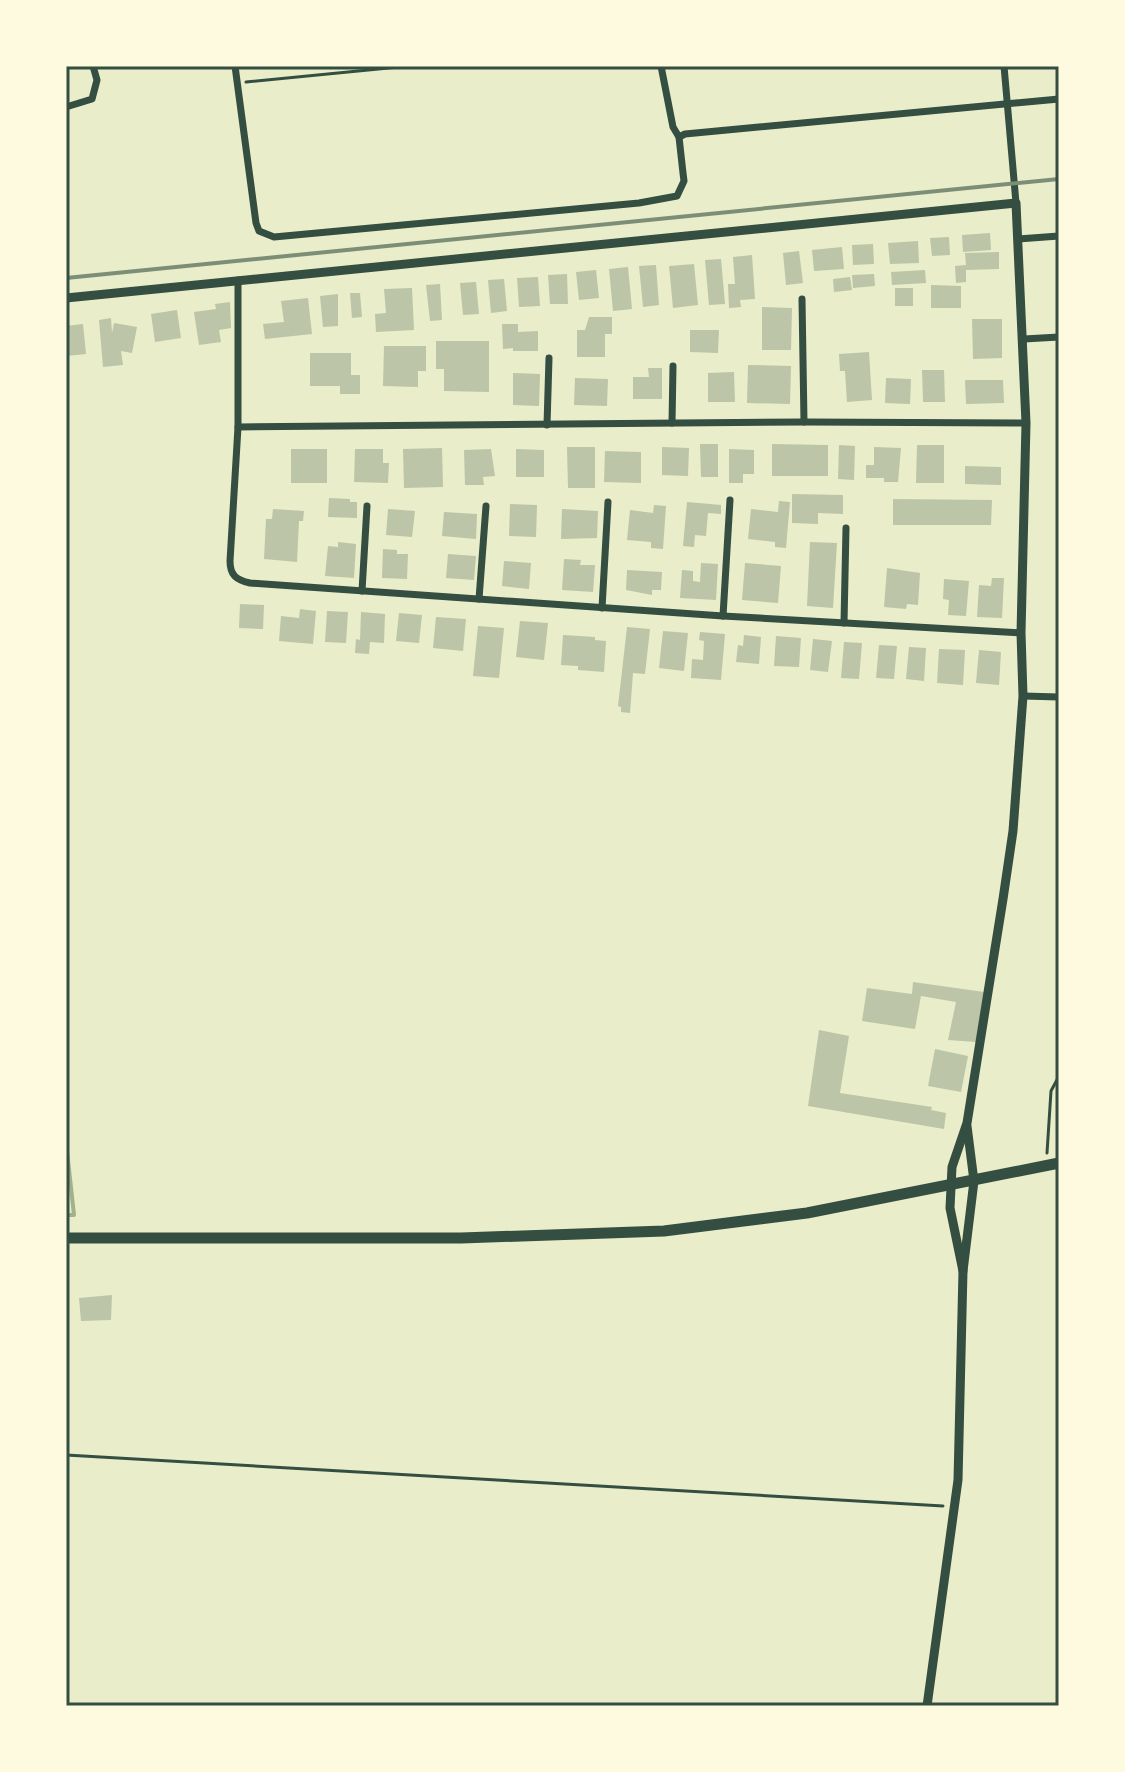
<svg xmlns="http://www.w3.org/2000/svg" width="1125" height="1772" font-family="'Fira Sans',sans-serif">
  <rect width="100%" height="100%" fill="#e9edc9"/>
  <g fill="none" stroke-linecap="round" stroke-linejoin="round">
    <!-- stream -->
    <path stroke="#a3b18a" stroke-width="4" d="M 66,1142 L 74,1215 L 66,1215"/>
  </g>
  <!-- building -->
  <g fill="#bcc5a7">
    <path d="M 990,233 L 991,250 L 963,252 L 962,235 Z"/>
    <path d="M 949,237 L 950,255 L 932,256 L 930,238 Z"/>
    <path d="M 918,241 L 919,263 L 890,264 L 888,243 Z"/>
    <path d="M 873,244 L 874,264 L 853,265 L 852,245 Z"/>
    <path d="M 842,247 L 844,269 L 814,271 L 812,250 Z"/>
    <path d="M 799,251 L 803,283 L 786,285 L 783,253 Z"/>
    <path d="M 999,252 L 999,269 L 966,270 L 966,282 L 956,283 L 955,266 L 966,265 L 965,253 Z"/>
    <path d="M 752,255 L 755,299 L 740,300 L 741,307 L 729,308 L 728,284 L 735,284 L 733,257 Z"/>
    <path d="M 721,259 L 725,304 L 709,305 L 705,260 Z"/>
    <path d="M 694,264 L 698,305 L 673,308 L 669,266 Z"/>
    <path d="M 656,265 L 659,305 L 643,307 L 639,266 Z"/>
    <path d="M 628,267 L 632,309 L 613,311 L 609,269 Z"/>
    <path d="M 596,270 L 599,298 L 579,300 L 576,272 Z"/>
    <path d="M 925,270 L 926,283 L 892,285 L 891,272 Z"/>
    <path d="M 567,274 L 568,304 L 550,304 L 548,275 Z"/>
    <path d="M 874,274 L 875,286 L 853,288 L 852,275 Z"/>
    <path d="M 538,277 L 540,306 L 519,307 L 517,278 Z"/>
    <path d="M 850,277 L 852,290 L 834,292 L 833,279 Z"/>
    <path d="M 504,279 L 507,311 L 491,313 L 488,280 Z"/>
    <path d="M 476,282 L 479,314 L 463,315 L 460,283 Z"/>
    <path d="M 440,284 L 442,320 L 430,321 L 426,285 Z"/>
    <path d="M 931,285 L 961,286 L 961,308 L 931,308 Z"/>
    <path d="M 412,288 L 414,330 L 376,332 L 375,314 L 386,313 L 384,289 Z"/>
    <rect x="895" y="288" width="18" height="18"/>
    <path d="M 350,293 L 360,293 L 362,317 L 352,318 Z"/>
    <path d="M 338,294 L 338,326 L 323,327 L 320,296 Z"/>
    <path d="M 308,298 L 312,334 L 265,339 L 263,324 L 284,322 L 281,301 Z"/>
    <path d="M 230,302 L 231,328 L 219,330 L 221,342 L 199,345 L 194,312 L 216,309 L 215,304 Z"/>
    <path d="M 762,307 L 792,308 L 791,350 L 762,350 Z"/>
    <path d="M 177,310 L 181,338 L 155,342 L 151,314 Z"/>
    <path d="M 589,317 L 612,317 L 612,334 L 605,334 L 605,357 L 577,357 L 577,330 L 585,330 Z"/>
    <path d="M 111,318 L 112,333 L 114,323 L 137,327 L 132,353 L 121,351 L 123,365 L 103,367 L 99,320 Z"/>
    <path d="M 972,319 L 1002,319 L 1002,358 L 973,359 Z"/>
    <path d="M 83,324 L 86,354 L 66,356 L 66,326 Z"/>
    <path d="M 502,324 L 518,324 L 518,332 L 538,331 L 538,351 L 513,351 L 513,348 L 503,349 Z"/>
    <path d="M 690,330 L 719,330 L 718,353 L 690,352 Z"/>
    <path d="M 436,341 L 489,341 L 489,392 L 444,391 L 444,369 L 436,369 Z"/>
    <path d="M 384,346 L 426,346 L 426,371 L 418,371 L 418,387 L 383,386 Z"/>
    <path d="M 869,352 L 872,400 L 847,402 L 845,371 L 840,371 L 839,354 Z"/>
    <path d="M 310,353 L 351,353 L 351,375 L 360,375 L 360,394 L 340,394 L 340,386 L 310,386 Z"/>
    <path d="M 748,365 L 791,366 L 790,404 L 747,403 Z"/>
    <path d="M 648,368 L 662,368 L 662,399 L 633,399 L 633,377 L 649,377 Z"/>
    <path d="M 922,370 L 944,370 L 945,402 L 923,402 Z"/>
    <path d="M 734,372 L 735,402 L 708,402 L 708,373 Z"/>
    <path d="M 513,373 L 540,374 L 539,406 L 513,405 Z"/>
    <path d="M 575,378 L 608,379 L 607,406 L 574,405 Z"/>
    <path d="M 886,378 L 911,379 L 910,404 L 885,403 Z"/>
    <path d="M 965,380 L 1003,380 L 1004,403 L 966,404 Z"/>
    <path d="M 700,444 L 718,444 L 718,477 L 701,477 Z"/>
    <path d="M 772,444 L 828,445 L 828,476 L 772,476 Z"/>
    <path d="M 839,445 L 855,446 L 854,480 L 838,479 Z"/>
    <path d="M 917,445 L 944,445 L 944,483 L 916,483 Z"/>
    <path d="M 567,447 L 595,447 L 595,488 L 568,488 Z"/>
    <path d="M 662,447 L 689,448 L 688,476 L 662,475 Z"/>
    <path d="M 874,447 L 901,448 L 898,482 L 884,482 L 884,478 L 866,478 L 866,465 L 874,465 Z"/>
    <path d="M 442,448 L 443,487 L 404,488 L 403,449 Z"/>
    <rect x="291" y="449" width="36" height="34"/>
    <path d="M 355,449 L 383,449 L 383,463 L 389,463 L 388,483 L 354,482 Z"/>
    <path d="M 491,449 L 495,476 L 483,477 L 484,485 L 465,485 L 464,450 Z"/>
    <path d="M 516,449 L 544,450 L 544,477 L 516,477 Z"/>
    <path d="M 729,449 L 754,450 L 754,474 L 743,474 L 743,483 L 729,483 Z"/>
    <path d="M 605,451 L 641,452 L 641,483 L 604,482 Z"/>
    <path d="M 965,466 L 1001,467 L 1001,485 L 965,484 Z"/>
    <path d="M 792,494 L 843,495 L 843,514 L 818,513 L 818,524 L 792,523 Z"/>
    <path d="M 329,498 L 350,499 L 350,502 L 357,502 L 357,518 L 328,517 Z"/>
    <path d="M 893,499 L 992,500 L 991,525 L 893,525 Z"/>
    <path d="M 779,501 L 790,502 L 786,548 L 775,547 L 775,542 L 748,539 L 751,509 L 778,512 Z"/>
    <path d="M 687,502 L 721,505 L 721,514 L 708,513 L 706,536 L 695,535 L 694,547 L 683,546 Z"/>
    <path d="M 510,504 L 537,505 L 536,537 L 509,536 Z"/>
    <path d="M 654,505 L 666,506 L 663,549 L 651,548 L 651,542 L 627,540 L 630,510 L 653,513 Z"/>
    <path d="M 273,509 L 304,511 L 303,521 L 299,521 L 297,562 L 264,559 L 266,519 L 272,519 Z"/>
    <path d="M 388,509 L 415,511 L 412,537 L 386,535 Z"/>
    <path d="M 562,509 L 598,511 L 597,538 L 561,539 Z"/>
    <path d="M 444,512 L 477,514 L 476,539 L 442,536 Z"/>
    <path d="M 338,542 L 356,544 L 354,578 L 325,576 L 328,546 L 338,547 Z"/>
    <path d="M 810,542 L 837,543 L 833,608 L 807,606 Z"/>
    <path d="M 383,549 L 397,550 L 397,554 L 408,554 L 407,579 L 382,578 Z"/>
    <path d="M 448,554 L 476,556 L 474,580 L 446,578 Z"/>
    <path d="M 564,559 L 581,560 L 580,565 L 595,565 L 593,592 L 562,590 Z"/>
    <path d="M 504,561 L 531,563 L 529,589 L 502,586 Z"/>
    <path d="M 701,563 L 718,564 L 716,600 L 680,598 L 682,570 L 693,571 L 693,581 L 700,582 Z"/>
    <path d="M 745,563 L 781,566 L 778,603 L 742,600 Z"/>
    <path d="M 887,568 L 920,573 L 918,605 L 907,604 L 906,609 L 884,607 Z"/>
    <path d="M 627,570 L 662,572 L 661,590 L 652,590 L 652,595 L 626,590 Z"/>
    <path d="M 992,578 L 1004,578 L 1002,618 L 977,617 L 979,585 L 991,586 Z"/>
    <path d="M 944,579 L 969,581 L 966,616 L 948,615 L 949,600 L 943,599 Z"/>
    <path d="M 240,604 L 264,605 L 263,629 L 239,628 Z"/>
    <path d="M 300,609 L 316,611 L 313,644 L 279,641 L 281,616 L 299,618 Z"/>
    <path d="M 327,611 L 348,612 L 346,643 L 325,642 Z"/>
    <path d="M 361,612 L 385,614 L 384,643 L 370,642 L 369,654 L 355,653 L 356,639 L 360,640 Z"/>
    <path d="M 399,613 L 422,615 L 419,643 L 396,641 Z"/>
    <path d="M 436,617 L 466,619 L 463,651 L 433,648 Z"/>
    <path d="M 520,621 L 548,623 L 544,660 L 516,657 Z"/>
    <path d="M 478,626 L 504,628 L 499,678 L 473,676 Z"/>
    <path d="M 627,627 L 650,629 L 645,674 L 633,673 L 630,713 L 621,712 L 621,707 L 618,706 Z"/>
    <path d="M 663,631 L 688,633 L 684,671 L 659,668 Z"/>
    <path d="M 700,632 L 725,634 L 721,680 L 691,678 L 692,659 L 703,660 L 704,641 L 699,640 Z"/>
    <path d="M 563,635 L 595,637 L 595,640 L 606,641 L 604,672 L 578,670 L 578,666 L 561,665 Z"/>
    <path d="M 744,635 L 761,637 L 759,664 L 736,662 L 738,645 L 743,646 Z"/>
    <path d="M 776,636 L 801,638 L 799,667 L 774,666 Z"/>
    <path d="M 813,639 L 832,641 L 828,672 L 810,670 Z"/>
    <path d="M 844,642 L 862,643 L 859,679 L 841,678 Z"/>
    <path d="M 879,645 L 897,646 L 894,679 L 876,678 Z"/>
    <path d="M 909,647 L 926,648 L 924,681 L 906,679 Z"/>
    <path d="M 939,649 L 965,650 L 963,685 L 937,683 Z"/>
    <path d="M 979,650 L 1001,652 L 999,685 L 976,683 Z"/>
    <path d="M 913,982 L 984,992 L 976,1042 L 948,1040 L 956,1002 L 921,996 L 915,1029 L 862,1021 L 867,988 L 912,994 Z"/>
    <path d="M 819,1030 L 849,1036 L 840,1093 L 932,1107 L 931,1110 L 946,1113 L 944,1129 L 808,1106 Z"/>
    <path d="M 935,1049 L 968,1056 L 961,1092 L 928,1086 Z"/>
    <path d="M 112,1295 L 111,1320 L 81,1321 L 79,1298 Z"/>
  </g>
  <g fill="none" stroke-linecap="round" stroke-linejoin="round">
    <!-- path -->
    <g stroke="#344e41" stroke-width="3">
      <path d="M 246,82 L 409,66"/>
      <path d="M 1047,1153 L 1051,1091 L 1059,1076"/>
      <path d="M 66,1455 L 943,1506"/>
    </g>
    <!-- minor -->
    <g stroke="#344e41" stroke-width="7">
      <path d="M 235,66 L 256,223 L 259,231 L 274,237 L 639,203 L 677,196 L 684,181 L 683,173 L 679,137 L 673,127 L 661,66"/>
      <path d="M 1004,66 L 1016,203"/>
      <path d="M 66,107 L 92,99 L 97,80 L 93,66"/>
      <path d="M 679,137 L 685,134 L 1059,99"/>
      <path d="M 1018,239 L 1059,236"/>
      <path d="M 238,280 L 238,427 L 230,561 C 230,575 236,580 250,583 L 723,616 L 1021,633"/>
      <path d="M 802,299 L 804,422"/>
      <path d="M 1024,339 L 1059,337"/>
      <path d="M 672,423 L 673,366"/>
      <path d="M 547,425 L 549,358"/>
      <path d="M 238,427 L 804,422 L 1026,423"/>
      <path d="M 362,591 L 367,506"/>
      <path d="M 479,599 L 486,506"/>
      <path d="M 602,608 L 608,502"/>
      <path d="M 723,616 L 730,500"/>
      <path d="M 844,623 L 846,528"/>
      <path d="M 1023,696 L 1059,697"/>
    </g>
    <!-- tertiary -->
    <g stroke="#344e41" stroke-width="9">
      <path d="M 66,298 L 1016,203 L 1026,423 L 1021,633 L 1023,696 L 1013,831 L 1003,899 L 967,1123 L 952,1167 L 950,1208 L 963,1271"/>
      <path d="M 927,1706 L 958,1480 L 963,1271 L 974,1181 L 967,1126"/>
    </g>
    <!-- primary -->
    <path stroke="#344e41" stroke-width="11" d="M 66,1238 L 461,1238 L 664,1231 L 807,1213 L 1059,1163"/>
    <!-- rail -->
    <path stroke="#7c8e77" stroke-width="4" d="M 66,278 L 1059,179"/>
  </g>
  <!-- border -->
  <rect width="1125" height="1772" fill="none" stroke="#fefae0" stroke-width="136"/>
  <rect x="68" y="68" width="989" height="1636" fill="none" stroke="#344e41" stroke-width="3"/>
</svg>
